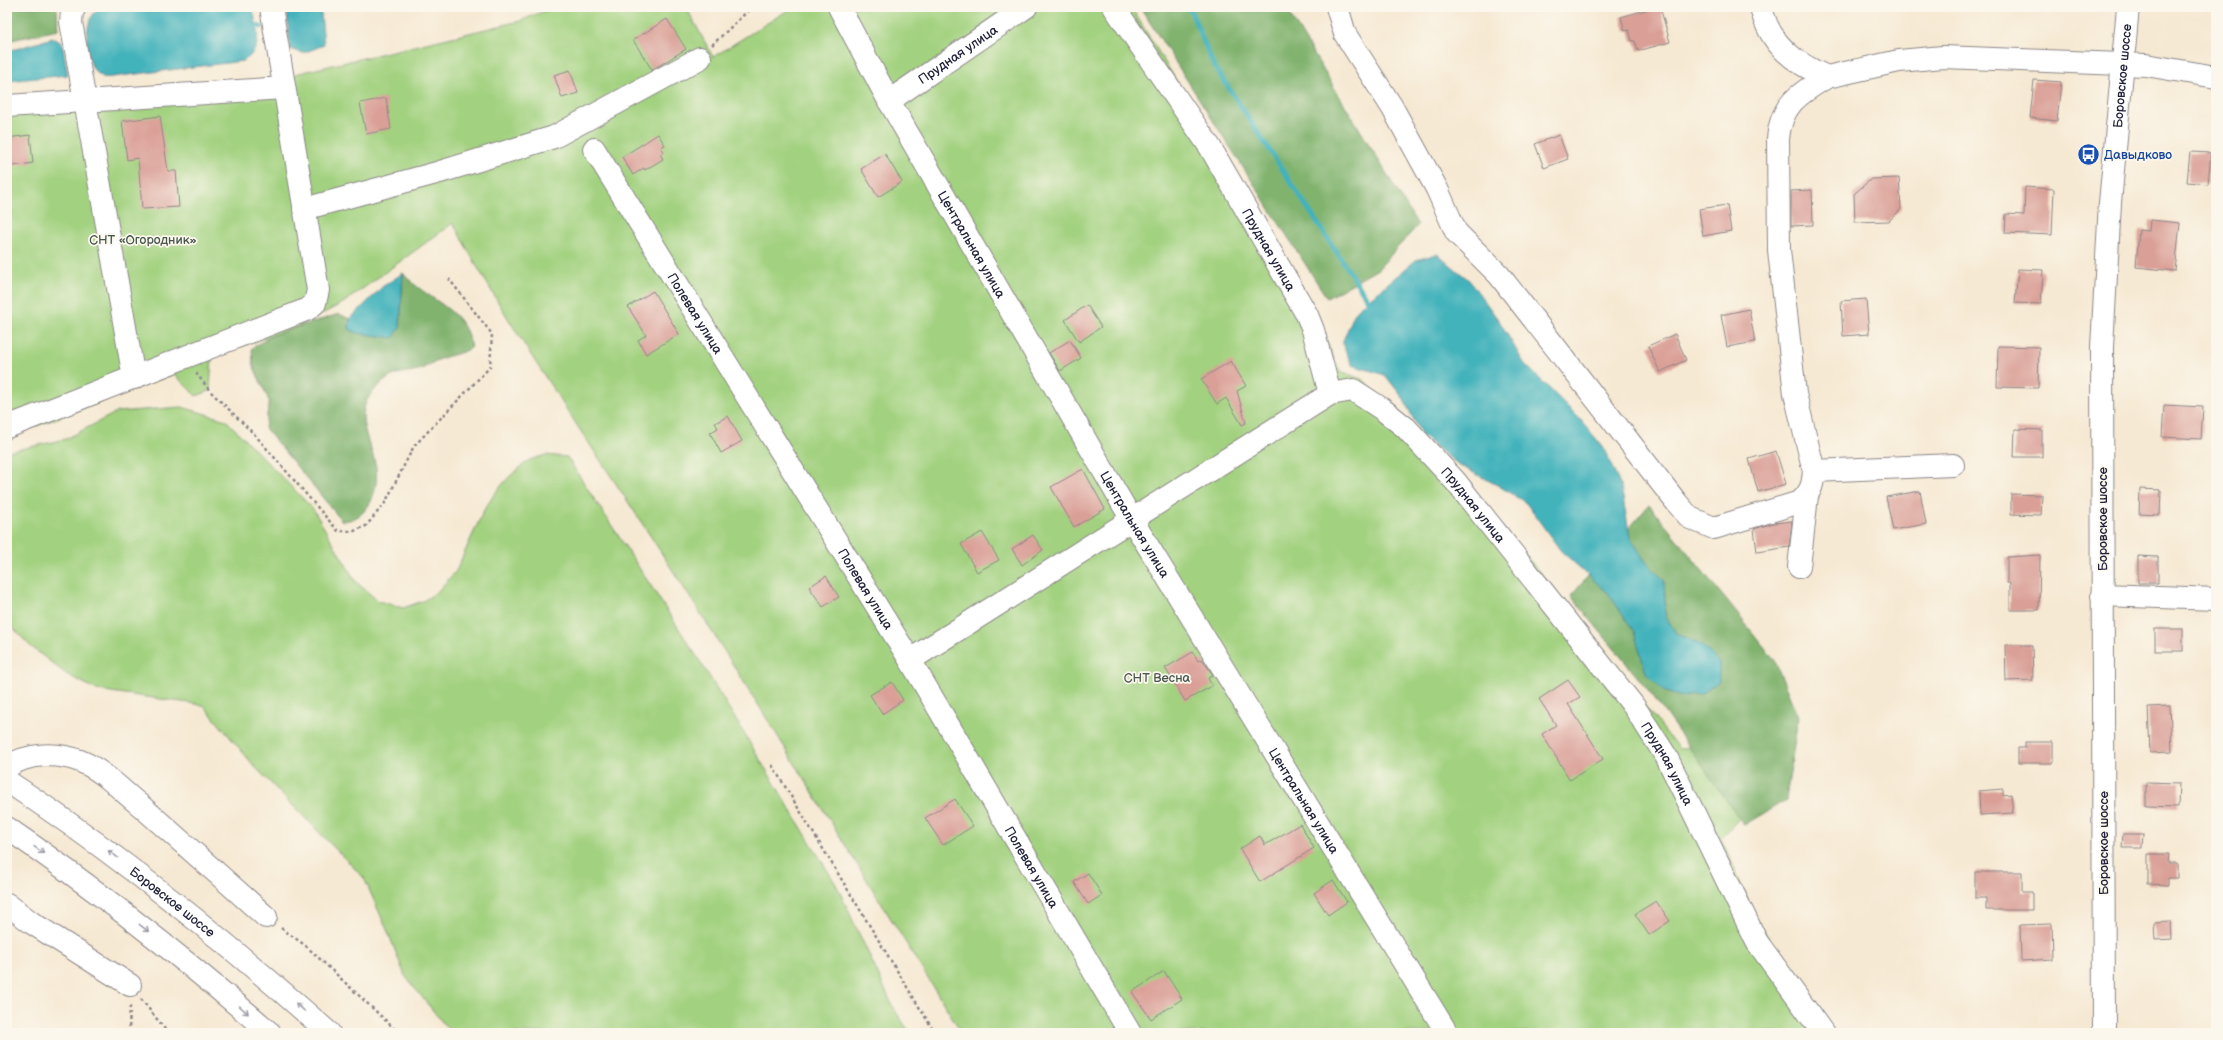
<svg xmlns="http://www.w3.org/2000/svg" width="2223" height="1040" font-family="'Balsamiq Sans',sans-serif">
  <rect width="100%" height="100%" fill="#fbf7ec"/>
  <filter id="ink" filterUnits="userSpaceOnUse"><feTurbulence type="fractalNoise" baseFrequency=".025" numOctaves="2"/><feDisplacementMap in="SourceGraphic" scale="8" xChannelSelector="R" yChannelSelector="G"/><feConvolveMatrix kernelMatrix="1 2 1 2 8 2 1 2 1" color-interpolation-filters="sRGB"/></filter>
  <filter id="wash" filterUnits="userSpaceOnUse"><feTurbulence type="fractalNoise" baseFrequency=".012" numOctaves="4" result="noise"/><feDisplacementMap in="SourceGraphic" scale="16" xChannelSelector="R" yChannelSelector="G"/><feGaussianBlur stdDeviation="0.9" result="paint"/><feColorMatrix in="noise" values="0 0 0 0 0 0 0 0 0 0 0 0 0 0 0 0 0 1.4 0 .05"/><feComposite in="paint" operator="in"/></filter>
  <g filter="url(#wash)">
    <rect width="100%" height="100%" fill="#f6e9d3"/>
    <!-- green -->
    <g fill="#a2d17f" stroke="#627a5d">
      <path d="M 554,7 L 686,7 L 713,57 L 793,7 L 1131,7 L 1296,276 L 1340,371 L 1364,380 L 1513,539 L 1679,749 L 1778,730 L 1793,761 L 1721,838 L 1756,919 L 1830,1033 L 962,1033 C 859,869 759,702 653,540 C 585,435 512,334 453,223 L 343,303 L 295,328 L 212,356 L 210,391 L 196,396 L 174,374 L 7,437 L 7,115 L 107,108 L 295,74 L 520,21 Z"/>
      <path d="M 182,407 L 226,420 L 313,509 L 356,582 L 378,601 L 403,608 L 423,601 L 437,592 L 456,571 L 484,510 L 495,493 L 508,478 L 529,460 L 546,455 L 567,457 L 703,666 L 837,886 L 894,1009 L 910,1033 L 451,1033 L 405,976 L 388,932 L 364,878 L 255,767 L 203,705 L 97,690 L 66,674 L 29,645 L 7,621 L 7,452 L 66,439 L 117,412 Z"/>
    </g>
    <!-- forest -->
    <g fill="#81b36e" stroke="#526a54">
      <path d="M 7,7 L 55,7 L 57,9 L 58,30 L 7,41 Z"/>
      <path d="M 1140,7 L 1285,7 L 1418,225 L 1378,269 L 1327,298 Z"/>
      <path d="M 403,273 C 426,301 466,307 471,348 C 461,354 450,355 440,359 C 432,362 426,368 418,370 C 411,372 404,372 397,374 C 387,377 375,388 369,397 C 354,419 372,445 376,467 C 379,491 369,520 342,521 L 265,428 L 269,401 L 253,365 L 252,348 L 273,335 L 339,314 L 350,319 L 349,329 C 367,338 382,333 400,328 Z"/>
      <path d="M 1649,505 L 1774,659 L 1798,717 L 1786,800 L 1744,825 L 1653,696 L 1571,596 Z"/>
    </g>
    <!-- water -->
    <g fill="#42b2bb" stroke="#326a7b">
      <path d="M 103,7 L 252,7 C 257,26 265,49 243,61 L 104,78 C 101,75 96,73 94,70 C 84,54 82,14 103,7 Z"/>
      <path d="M 313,7 L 321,13 L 324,45 L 303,53 L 290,49 L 287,10 Z"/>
      <path d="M 53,38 L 62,43 L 68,75 L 7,81 L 7,50 L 16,49 Z"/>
      <path d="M 1437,254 L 1469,280 L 1500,322 L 1524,363 L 1579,418 L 1603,447 L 1621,487 L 1630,537 L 1646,562 L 1664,580 L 1666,617 L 1676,633 L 1703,646 L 1719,663 L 1719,681 L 1702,694 L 1682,697 L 1665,692 L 1646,673 L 1634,632 L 1608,593 L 1561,551 L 1526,503 L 1499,486 L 1459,465 L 1422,436 L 1403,398 L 1385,375 L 1352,365 L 1342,343 L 1356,310 L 1416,260 Z"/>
      <path d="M 403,273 L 400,328 L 393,338 L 357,333 L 349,329 L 350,319 L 382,287 Z"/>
    </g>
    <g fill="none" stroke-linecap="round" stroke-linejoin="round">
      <!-- stream -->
      <g stroke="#42b2bb" stroke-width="5">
        <path d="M 1189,7 L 1213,64 L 1368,300"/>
        <path d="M 258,26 L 261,27"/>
      </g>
    </g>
    <g id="blocks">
      <!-- building -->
      <g fill="#daa098">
        <path d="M 1656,7 L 1660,7 L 1670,42 L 1638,51 L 1635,41 L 1632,41 L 1629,30 L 1625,31 L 1621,17 Z"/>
        <path d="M 667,19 L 686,49 L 652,70 L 633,40 Z"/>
        <path d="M 570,70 L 578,93 L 562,98 L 554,75 Z"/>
        <path d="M 2034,80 L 2061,82 L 2057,121 L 2030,118 Z"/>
        <path d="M 386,98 L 391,129 L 366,134 L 360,103 Z"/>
        <path d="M 160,116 L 168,171 L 176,171 L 179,207 L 142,209 L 138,158 L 127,160 L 122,121 Z"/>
        <path d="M 658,134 L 665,145 L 661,147 L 664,152 L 660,154 L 663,159 L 645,170 L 644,168 L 633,175 L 622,157 Z"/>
        <path d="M 30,135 L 33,163 L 7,167 L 7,138 Z"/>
        <path d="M 1559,135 L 1568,159 L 1544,168 L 1535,144 Z"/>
        <path d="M 2190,152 L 2211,153 L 2208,184 L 2187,182 Z"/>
        <path d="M 885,154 L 902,182 L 878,197 L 861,169 Z"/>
        <path d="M 1899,178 L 1901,209 L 1889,221 L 1855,222 L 1854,194 L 1871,179 Z"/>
        <path d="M 2025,187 L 2054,189 L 2052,235 L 2005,233 L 2006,214 L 2024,215 Z"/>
        <path d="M 1812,190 L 1813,225 L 1791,226 L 1791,191 Z"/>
        <path d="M 1727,205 L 1731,231 L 1703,236 L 1699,209 Z"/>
        <path d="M 2150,220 L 2180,223 L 2175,271 L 2136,267 L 2139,230 L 2149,231 Z"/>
        <path d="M 2018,269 L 2043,270 L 2041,304 L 2015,303 Z"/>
        <path d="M 653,291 L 679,334 L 646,354 L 638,340 L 646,335 L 628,307 Z"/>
        <path d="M 1866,299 L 1869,334 L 1843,336 L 1841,301 Z"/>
        <path d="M 1087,305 L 1101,327 L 1079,342 L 1065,320 Z"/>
        <path d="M 1749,309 L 1755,342 L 1727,347 L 1721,315 Z"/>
        <path d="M 1675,334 L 1686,360 L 1660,372 L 1648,346 Z"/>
        <path d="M 1070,340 L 1081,358 L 1060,371 L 1049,353 Z"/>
        <path d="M 1998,346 L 2039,347 L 2038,388 L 1997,387 Z"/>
        <path d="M 1231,361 L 1246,386 L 1237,391 L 1246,423 L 1242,425 L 1226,398 L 1217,404 L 1201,379 Z"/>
        <path d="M 2164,405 L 2203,407 L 2201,439 L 2162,437 Z"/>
        <path d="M 728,416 L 742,441 L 721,453 L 710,433 L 718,428 L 715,423 Z"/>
        <path d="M 2015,429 L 2042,430 L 2042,457 L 2014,457 Z"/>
        <path d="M 1776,451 L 1786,484 L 1758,492 L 1749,459 Z"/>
        <path d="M 1083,469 L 1105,509 L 1074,527 L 1051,487 Z"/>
        <path d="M 2140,489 L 2161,490 L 2160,515 L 2139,514 Z"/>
        <path d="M 1920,491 L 1926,524 L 1893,530 L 1886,497 Z"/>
        <path d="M 2011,494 L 2042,495 L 2041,515 L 2011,514 Z"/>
        <path d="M 1792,521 L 1789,547 L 1757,552 L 1754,529 L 1774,523 Z"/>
        <path d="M 982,532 L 999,560 L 977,572 L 961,544 Z"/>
        <path d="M 1033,535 L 1043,550 L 1022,565 L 1012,549 Z"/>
        <path d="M 2040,555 L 2039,610 L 2010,610 L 2010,583 L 2007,583 L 2007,557 Z"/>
        <path d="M 2138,556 L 2158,557 L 2158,583 L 2138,583 Z"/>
        <path d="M 826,576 L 839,597 L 823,607 L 809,587 Z"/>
        <rect x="2155" y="629" width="28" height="22"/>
        <path d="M 2005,645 L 2032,645 L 2033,680 L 2006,681 Z"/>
        <path d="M 1193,652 L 1198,661 L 1202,659 L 1213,675 L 1208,678 L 1212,686 L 1185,701 L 1165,668 Z"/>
        <path d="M 1568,680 L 1580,697 L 1568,704 L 1603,759 L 1570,780 L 1542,734 L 1556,725 L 1539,699 Z"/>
        <path d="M 892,682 L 903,700 L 882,714 L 870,695 Z"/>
        <path d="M 2170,706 L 2172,752 L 2150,753 L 2148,707 Z"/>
        <path d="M 2025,742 L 2053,742 L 2053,763 L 2018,763 L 2018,748 L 2025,748 Z"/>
        <path d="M 2146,782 L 2179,783 L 2178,807 L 2146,806 Z"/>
        <path d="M 2003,789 L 2003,795 L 2011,794 L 2013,813 L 1980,815 L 1979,791 Z"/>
        <path d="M 955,799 L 973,826 L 943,845 L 925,818 Z"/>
        <path d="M 1300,824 L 1314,848 L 1260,882 L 1240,849 L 1260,836 L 1265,845 Z"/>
        <path d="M 2123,834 L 2143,834 L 2142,848 L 2122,848 Z"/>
        <path d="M 2148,854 L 2169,854 L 2168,863 L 2177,863 L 2177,878 L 2168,878 L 2168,885 L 2148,884 Z"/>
        <path d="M 1975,872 L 2022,872 L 2022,892 L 2032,892 L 2032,910 L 1986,910 L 1986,898 L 1975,898 Z"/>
        <path d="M 1088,873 L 1102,895 L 1088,904 L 1074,882 Z"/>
        <path d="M 1333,880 L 1347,902 L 1328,915 L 1314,893 Z"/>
        <path d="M 1656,901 L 1670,921 L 1649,935 L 1635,914 Z"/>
        <path d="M 2171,922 L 2172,939 L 2155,940 L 2154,923 Z"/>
        <path d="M 2052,924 L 2053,959 L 2021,961 L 2020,925 Z"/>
        <path d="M 1164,971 L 1182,999 L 1151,1019 L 1132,992 Z"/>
      </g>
    </g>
  </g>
  <g filter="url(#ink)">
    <use href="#blocks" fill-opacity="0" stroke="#8c8687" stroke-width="1"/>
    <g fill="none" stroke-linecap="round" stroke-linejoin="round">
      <defs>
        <g id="minor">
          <path d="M 75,7 L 72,12 L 71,22 L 134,378"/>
          <path id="s1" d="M 839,7 L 889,101 L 1132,520 L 1447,1033"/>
          <path id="s2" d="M 1114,7 L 1210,147 L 1307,315 L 1313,330 L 1330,394"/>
          <path d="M 1337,7 L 1345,34 L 1392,107 L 1437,189 L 1456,232 L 1499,275 L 1677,503 L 1690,518 L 1714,528 L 1800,502 C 1811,493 1813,484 1814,471 L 1795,394 L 1779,250 L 1778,139 C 1781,104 1799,94 1827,77"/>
          <path d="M 1761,7 C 1769,44 1794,63 1827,77 L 1899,61 L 1943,57 L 2146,65 L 2216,77"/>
          <path id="s3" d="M 889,101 L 1026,7"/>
          <path d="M 7,106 L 284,88"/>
          <path id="s4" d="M 594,149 L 910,660 L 1130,1033"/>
          <path d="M 304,209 L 440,172 L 554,137 L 700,58"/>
          <path d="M 7,427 L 308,309 L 315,303 L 318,290 L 271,7"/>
          <path d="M 1814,471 L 1953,465"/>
          <path d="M 1799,567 L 1807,496"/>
          <path d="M 2102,595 L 2216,599"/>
          <path id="s5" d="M 910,660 L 1330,394 L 1353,390 L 1382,409 L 1406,428 L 1456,482 L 1633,705 L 1666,756 L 1757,942 L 1823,1033"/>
          <path d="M 7,767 C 28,753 57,752 80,761 C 103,770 122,791 141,806 C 183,843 225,880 266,917"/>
          <path d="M 7,904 L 32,923 L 130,985"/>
        </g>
        <g id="major">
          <path id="s6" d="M 7,781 C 121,856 227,942 329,1033"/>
          <path d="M 7,828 C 99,891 186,960 270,1033"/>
          <path id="s7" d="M 2104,1033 L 2102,347 L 2110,203 L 2128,7"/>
        </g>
      </defs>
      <!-- minor casing -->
      <use href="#minor" stroke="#8c8687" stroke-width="24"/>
      <!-- major casing -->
      <use href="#major" stroke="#8c8687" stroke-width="24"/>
      <!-- path -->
      <g stroke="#8c8687" stroke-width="2.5" stroke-dasharray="3 3" stroke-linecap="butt">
        <path d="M 712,45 L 752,7"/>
        <path d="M 196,373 L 210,391 L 255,435 L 338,531 L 354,531 L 366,526 L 385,503 L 414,446 L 490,367 L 492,334 L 449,279"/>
        <path d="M 772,765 L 935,1033"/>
        <path d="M 281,928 L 306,946 L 399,1033"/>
        <path d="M 141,999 L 168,1033"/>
        <path d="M 129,1033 L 130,1003"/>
      </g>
      <!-- minor -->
      <use href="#minor" stroke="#fff" stroke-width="22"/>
      <!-- major -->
      <use href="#major" stroke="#fff" stroke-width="22"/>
    </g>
    <!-- one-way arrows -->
    <defs><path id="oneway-shaft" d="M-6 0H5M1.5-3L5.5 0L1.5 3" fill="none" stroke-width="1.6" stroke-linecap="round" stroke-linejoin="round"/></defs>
    <g stroke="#9c9ca7">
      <use href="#oneway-shaft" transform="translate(39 850) rotate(35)"/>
      <use href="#oneway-shaft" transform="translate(113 854) rotate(-143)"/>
      <use href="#oneway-shaft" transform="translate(144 928) rotate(38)"/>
      <use href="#oneway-shaft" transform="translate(300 1007) rotate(-138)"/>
      <use href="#oneway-shaft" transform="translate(244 1010) rotate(42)"/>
    </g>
  </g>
  <!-- icons -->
  <defs>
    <symbol id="bus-disc" viewBox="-11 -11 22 22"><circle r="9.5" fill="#1a4fb4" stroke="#fbf7ec"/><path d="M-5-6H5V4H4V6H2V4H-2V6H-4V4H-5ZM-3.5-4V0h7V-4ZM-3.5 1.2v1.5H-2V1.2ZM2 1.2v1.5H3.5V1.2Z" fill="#fff"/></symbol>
  </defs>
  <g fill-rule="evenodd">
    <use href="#bus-disc" x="2076" y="142" width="25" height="25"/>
  </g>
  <g text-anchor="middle" stroke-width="3.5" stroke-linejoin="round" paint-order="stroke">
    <!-- street labels -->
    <g font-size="13" fill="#22223b" stroke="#fbf7ec">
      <text dy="5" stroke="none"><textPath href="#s3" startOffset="83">Прудная улица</textPath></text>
      <text dy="5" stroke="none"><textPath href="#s7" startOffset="958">Боровское шоссе</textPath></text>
      <text dy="5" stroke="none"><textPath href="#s1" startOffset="272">Центральная улица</textPath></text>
      <text dy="5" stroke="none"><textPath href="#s2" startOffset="288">Прудная улица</textPath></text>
      <text dy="5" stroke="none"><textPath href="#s4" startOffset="193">Полевая улица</textPath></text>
      <text dy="5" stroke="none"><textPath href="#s5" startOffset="688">Прудная улица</textPath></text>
      <text transform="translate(2102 519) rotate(-90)" y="5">Боровское шоссе</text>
      <text dy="5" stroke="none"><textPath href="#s1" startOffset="596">Центральная улица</textPath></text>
      <text dy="5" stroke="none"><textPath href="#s4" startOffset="517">Полевая улица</textPath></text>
      <text dy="5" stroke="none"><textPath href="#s5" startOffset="1012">Прудная улица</textPath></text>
      <text dy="5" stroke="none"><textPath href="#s1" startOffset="920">Центральная улица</textPath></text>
      <text transform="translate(2103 843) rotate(-90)" y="5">Боровское шоссе</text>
      <text dy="5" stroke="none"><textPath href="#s4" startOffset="841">Полевая улица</textPath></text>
      <text dy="5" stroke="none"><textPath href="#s6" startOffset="205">Боровское шоссе</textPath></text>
    </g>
    <!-- transit labels -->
    <g font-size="13" fill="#164399" stroke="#fbf7ec" text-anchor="start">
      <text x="2104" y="159">Давыдково</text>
    </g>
    <!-- park labels -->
    <g font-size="13" fill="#48574f" stroke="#fbf7ec">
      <text x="143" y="244">СНТ «Огородник»</text>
      <text x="1157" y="682">СНТ Весна</text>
    </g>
  </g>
  <!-- margin -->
  <rect width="2223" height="1040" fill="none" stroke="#fbf7ec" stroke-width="24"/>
</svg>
